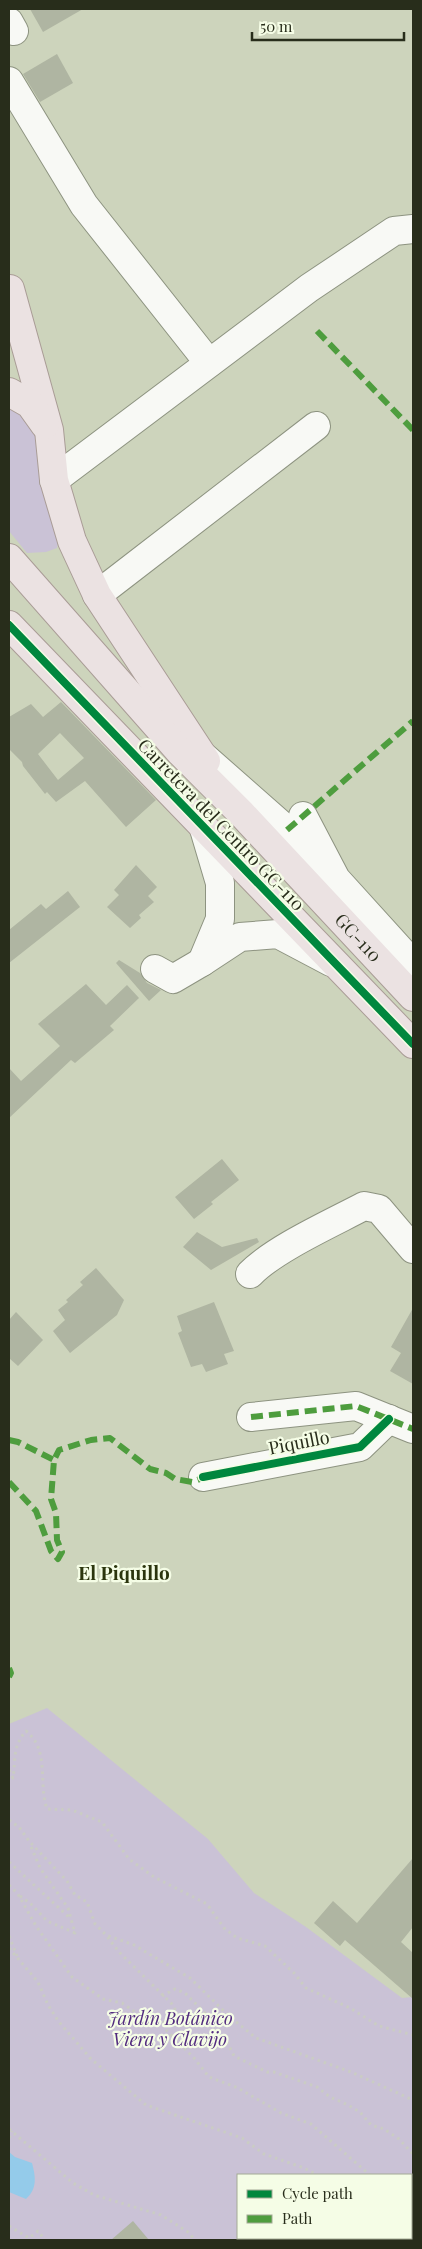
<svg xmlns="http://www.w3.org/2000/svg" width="422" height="2249" font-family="'Playfair Display',serif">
  <rect width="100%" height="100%" fill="#cdd4bc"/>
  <!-- green -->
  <g fill="#cac2d6" fill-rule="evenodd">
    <path d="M 9,407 L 23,414 L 34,427 L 45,484 L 59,538 L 57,548 L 46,552 L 27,553 L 9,531 Z"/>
    <path d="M 47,1708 L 208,1839 L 254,1893 L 306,1927 L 402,1998 L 413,1997 L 413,2240 L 9,2240 L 9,1724 ZM 238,2175 L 411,2175 L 411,2238 L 238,2238 Z"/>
  </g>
  <!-- water -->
  <path fill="#94cbea" d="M 9,2152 L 15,2157 L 32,2163 C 36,2178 37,2189 26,2199 L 9,2192 Z"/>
  <!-- building -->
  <g fill="#afb5a2" fill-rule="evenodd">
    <path d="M 30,9 L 83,9 L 43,32 Z"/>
    <path d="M 57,54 L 73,83 L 40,102 L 23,74 Z"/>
    <path d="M 61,702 L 156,800 L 126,827 L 85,781 L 56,802 L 47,792 L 45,794 L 23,766 L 22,762 L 9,749 L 9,717 L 31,704 L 43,717 ZM 60,733 L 84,758 L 58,780 L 38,754 Z"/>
    <path d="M 136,865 L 157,887 L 148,896 L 154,902 L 139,915 L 141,918 L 130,928 L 107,907 L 119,895 L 114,890 Z"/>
    <path d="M 68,891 L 80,907 L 9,963 L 9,930 L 41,904 L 46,909 Z"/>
    <path d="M 119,960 L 140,973 L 147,983 L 161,990 L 149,1001 L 116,963 Z"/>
    <path d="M 86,984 L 106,1005 L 127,985 L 139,998 L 110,1026 L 114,1030 L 75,1063 L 71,1060 L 9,1118 L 9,1068 L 21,1081 L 60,1046 L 38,1024 Z"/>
    <path d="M 222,1159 L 239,1180 L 211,1202 L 213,1204 L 194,1219 L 175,1197 Z"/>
    <path d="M 197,1232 L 222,1247 L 257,1238 L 259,1242 L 211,1270 L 183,1247 Z"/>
    <path d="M 96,1268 L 124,1300 L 117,1315 L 70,1353 L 53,1331 L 65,1320 L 58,1310 L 68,1302 L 66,1300 L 83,1285 L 80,1282 Z"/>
    <path d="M 214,1302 L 234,1351 L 224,1354 L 228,1364 L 206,1372 L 202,1364 L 191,1367 L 178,1333 L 182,1331 L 177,1316 Z"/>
    <path d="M 413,1308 L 413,1384 L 390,1371 L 401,1353 L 391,1347 Z"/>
    <path d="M 16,1312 L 43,1340 L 18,1366 L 9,1358 L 9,1320 Z"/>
    <path d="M 413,1858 L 413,1927 L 401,1942 L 413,1953 L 413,1999 L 345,1940 L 340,1946 L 314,1923 L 333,1901 L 357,1923 Z"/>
    <path d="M 133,2221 L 149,2240 L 111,2240 Z"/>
  </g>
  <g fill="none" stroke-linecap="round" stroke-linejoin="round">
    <defs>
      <g id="minor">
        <path d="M 9,22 L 14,31"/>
        <path d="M 9,81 L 84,205 L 209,363"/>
        <path d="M 54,480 L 309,288 L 394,231 L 413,229"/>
        <path d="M 97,595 L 316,426"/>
        <path d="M 203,756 L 287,830 L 326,896"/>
        <path d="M 303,816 L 336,879 L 413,964"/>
        <path d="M 204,829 L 220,883 L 220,919 L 202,962 L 240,937 L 278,934 L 331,962"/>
        <path d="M 155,969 L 173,979 L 202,962"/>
        <path d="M 250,1274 C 274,1249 332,1223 364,1206 L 379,1209 L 413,1249"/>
        <path d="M 251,1417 L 356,1406 L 413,1429"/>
        <path d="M 203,1477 L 360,1447 L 389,1419"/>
      </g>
      <g id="major">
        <path d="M 10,289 L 49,430 L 54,480 L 72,541 L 97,595 L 206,761"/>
        <path d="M 9,392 L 30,404 L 45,425"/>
        <path id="s1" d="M 9,558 L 180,752 L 242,814 L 413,997"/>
        <path d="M 9,625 L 413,1044"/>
      </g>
    </defs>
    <!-- minor casing -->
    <use href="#minor" stroke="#8d9380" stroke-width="30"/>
    <!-- major casing -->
    <use href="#major" stroke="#a99c96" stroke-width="30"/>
    <!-- path -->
    <g stroke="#caccc4" stroke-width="3" stroke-dasharray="2.5 4" stroke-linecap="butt">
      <path d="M 9,1770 L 13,1778 C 16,1759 12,1747 26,1731 C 50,1750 38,1783 47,1809 L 72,1810 L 102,1822 L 129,1859 L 154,1877 L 207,1904 L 224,1928 L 237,1938 L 265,1946 L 294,1973 L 306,1988 L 350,2008 L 379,2026 L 413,2035"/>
      <path d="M 9,1820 L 19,1827 L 29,1841 L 67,1881 L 75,1895 L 87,1902 L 95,1924 L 106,1935 L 134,1945 L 190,1978 L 230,2017 L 256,2038 L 351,2072 L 413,2100"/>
      <path d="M 9,1862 L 71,1919"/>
      <path d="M 9,1885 L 18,1894 L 36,1926 L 72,1977 L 103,1999 L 122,2003 L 138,2014 L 165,2023 L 184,2025 L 172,2004 L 119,1952 L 106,1935"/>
      <path d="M 20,1896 L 31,1904 L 47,1921 L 75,1933 L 68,1908 L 40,1868 L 30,1844"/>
      <path d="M 9,1936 L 17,1956"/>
      <path d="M 9,1948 L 38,1982 L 48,2005 L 59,2022 L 91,2059 L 146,2105 L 242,2138 L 264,2154 L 304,2168 L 317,2175"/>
      <path d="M 162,1996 L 175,1989 L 185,1993 L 208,2016 L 216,2034 L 228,2044 L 234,2056 L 267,2072 L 274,2072 L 317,2087 L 330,2097 L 348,2105 L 360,2112 L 371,2125 L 384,2129 L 399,2139 L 413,2154"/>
      <path d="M 165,2023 L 167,2031 L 194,2058 L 209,2077 L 238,2088 L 281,2113 L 311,2124 L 370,2175"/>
      <path d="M 9,2129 L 73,2183 L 94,2195 L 161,2215 L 188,2232 L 195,2240"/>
      <path d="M 9,2138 L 12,2131"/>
      <path d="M 9,2226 L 29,2238 L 38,2231 L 45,2240"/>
      <path d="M 339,2238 L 341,2240"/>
      <path d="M 408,2238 L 411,2240"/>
    </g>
    <!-- minor -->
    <use href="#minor" stroke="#f8f9f5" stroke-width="28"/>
    <!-- major -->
    <use href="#major" stroke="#ebe2e2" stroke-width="28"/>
    <!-- quiet -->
    <g stroke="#4e9d3e" stroke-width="6" stroke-dasharray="12 6" stroke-linecap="butt">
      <path d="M 317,331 L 413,430"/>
      <path d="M 287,830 L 413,721"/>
      <path d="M 251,1417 L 356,1406 L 413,1429"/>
      <path d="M 9,1440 L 18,1442 L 54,1460"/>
      <path d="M 9,1482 L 36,1511 L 51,1551 L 58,1559 L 62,1552 L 57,1540 L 56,1513 L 51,1499 L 54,1460 L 59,1450 L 91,1440 L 110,1438 L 150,1469 L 166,1473 L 175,1479 L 192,1482 L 208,1476"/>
      <path d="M 9,1668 L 11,1673 L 9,1677"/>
    </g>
    <defs>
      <g id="cycleway">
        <path d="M 9,625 L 413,1044"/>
        <path d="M 203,1477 L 360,1447 L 389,1419"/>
      </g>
    </defs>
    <!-- cycleway casing -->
    <use href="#cycleway" stroke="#f5fde6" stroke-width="11"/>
    <!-- cycleway -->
    <use href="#cycleway" stroke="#00873e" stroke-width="8"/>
  </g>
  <g text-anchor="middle" stroke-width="4.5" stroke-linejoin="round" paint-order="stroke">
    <!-- street labels -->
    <g font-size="18" fill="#282d1b" stroke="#f5fde6">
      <text transform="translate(221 825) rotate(46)" y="6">Carretera del Centro GC-110</text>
      <text dy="6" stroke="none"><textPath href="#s1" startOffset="516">GC-110</textPath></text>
      <text transform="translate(299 1443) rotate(-11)" y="6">Piquillo</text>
    </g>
    <!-- park labels -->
    <g font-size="18" font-style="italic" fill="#522b7f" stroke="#f5fde6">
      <text x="170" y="2025">Jardín Botánico<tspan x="170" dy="21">Viera y Clavijo</tspan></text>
    </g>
    <!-- neighbourhood labels -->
    <g font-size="19" font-weight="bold" fill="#2b350d" stroke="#f5fde6">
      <text x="124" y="1580">El Piquillo</text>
    </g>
  </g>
  <!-- border -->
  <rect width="422" height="2249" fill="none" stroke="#282d1b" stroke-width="20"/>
  <!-- legend -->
  <rect x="237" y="2174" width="175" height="65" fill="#f5fde6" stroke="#a3aa95"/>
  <rect x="247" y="2190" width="25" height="8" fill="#00873e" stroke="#a3aa95"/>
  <text x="282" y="2199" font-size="15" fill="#282d1b">Cycle path</text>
  <rect x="247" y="2215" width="25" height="8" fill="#4e9d3e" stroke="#a3aa95"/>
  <text x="282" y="2224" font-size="15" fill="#282d1b">Path</text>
  <!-- scale -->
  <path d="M252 32v8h152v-8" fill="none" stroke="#282d1b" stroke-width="2.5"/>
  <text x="260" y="32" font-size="15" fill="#282d1b" stroke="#f5fde6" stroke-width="4" paint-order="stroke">50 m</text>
</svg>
